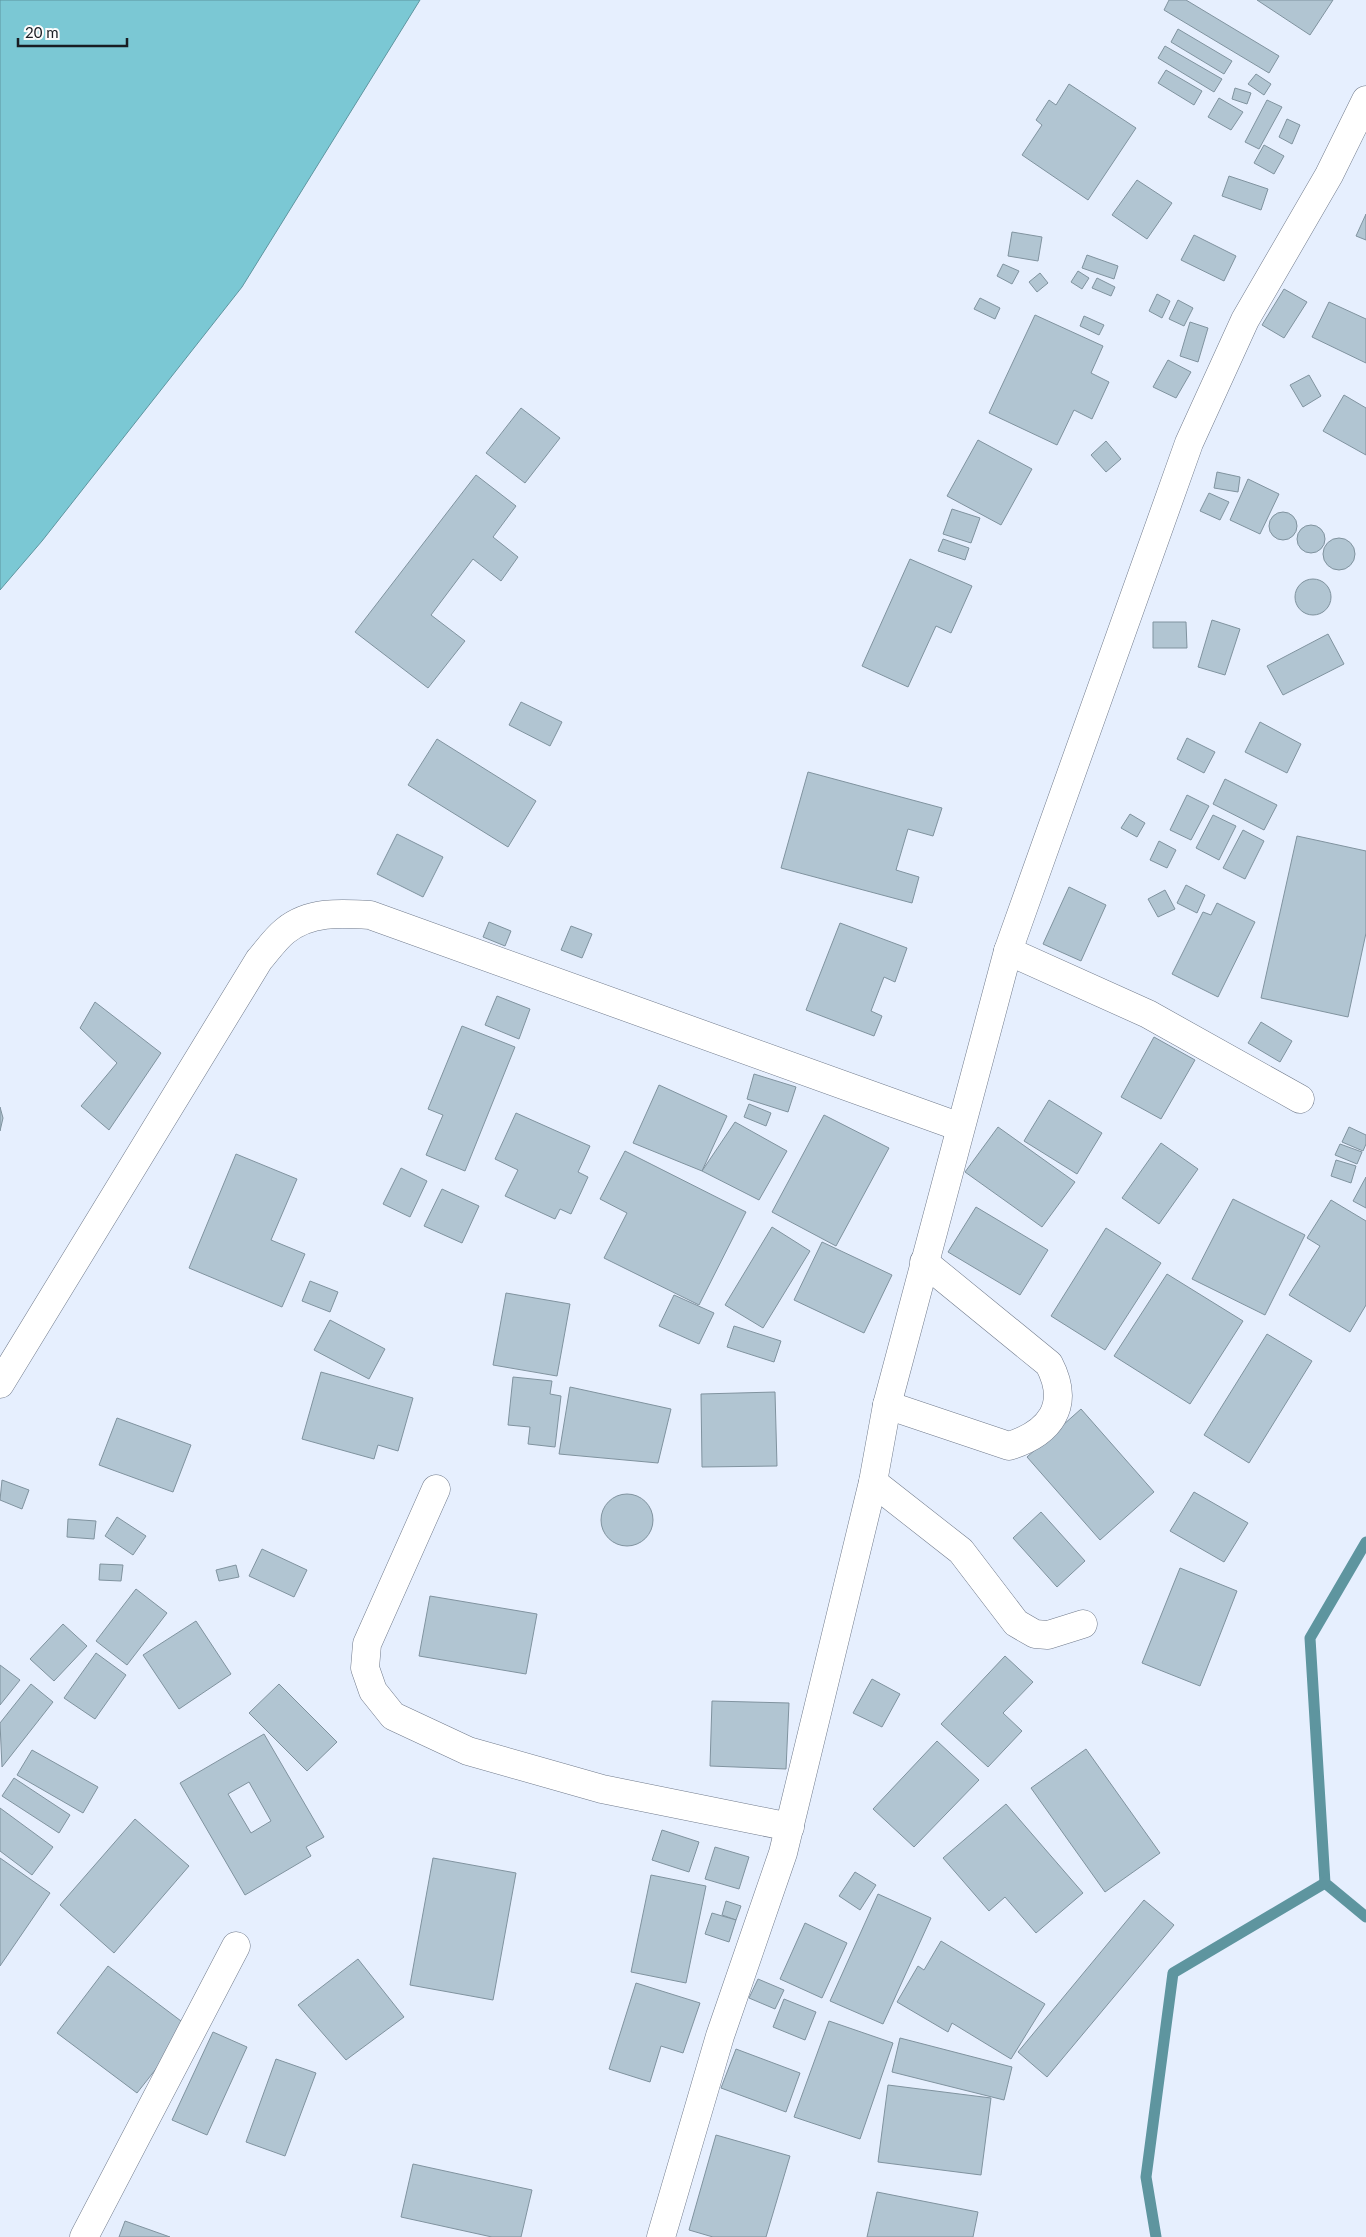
<svg xmlns="http://www.w3.org/2000/svg" width="1366" height="2237" font-family="Lato,sans-serif">
  <rect width="100%" height="100%" fill="#e6effe"/>
  <!-- water -->
  <path fill="#7bc8d4" stroke="#5e959f" d="M 0,0 L 420,0 L 242,287 L 42,541 L 0,590 Z"/>
  <g fill="none" stroke-linecap="round" stroke-linejoin="round">
    <!-- stream -->
    <g stroke="#5e959f" stroke-width="11">
      <path d="M 1366,1542 L 1310,1638 L 1325,1883 L 1366,1917"/>
      <path d="M 1156,2237 L 1146,2177 L 1173,1973 L 1325,1883"/>
    </g>
  </g>
  <!-- building -->
  <g fill="#b1c5d2" stroke="#80939f" fill-rule="evenodd">
    <path d="M 1169,0 L 1186,0 L 1279,56 L 1269,73 L 1164,10 Z"/>
    <path d="M 1257,0 L 1333,0 L 1310,35 Z"/>
    <path d="M 1178,29 L 1232,61 L 1224,74 L 1171,42 Z"/>
    <path d="M 1165,46 L 1222,79 L 1214,92 L 1158,58 Z"/>
    <path d="M 1166,70 L 1202,91 L 1194,105 L 1158,83 Z"/>
    <path d="M 1256,74 L 1271,84 L 1264,95 L 1248,84 Z"/>
    <path d="M 1069,84 L 1136,128 L 1088,200 L 1022,155 L 1042,125 L 1036,120 L 1049,100 L 1056,105 Z"/>
    <path d="M 1235,88 L 1251,93 L 1247,104 L 1232,99 Z"/>
    <path d="M 1219,98 L 1243,112 L 1231,130 L 1208,117 Z"/>
    <path d="M 1267,100 L 1282,107 L 1259,149 L 1245,142 Z"/>
    <path d="M 1287,119 L 1300,125 L 1292,144 L 1279,137 Z"/>
    <path d="M 1264,145 L 1284,156 L 1274,174 L 1254,163 Z"/>
    <path d="M 1229,176 L 1268,189 L 1261,210 L 1222,196 Z"/>
    <path d="M 1137,180 L 1172,203 L 1147,239 L 1112,215 Z"/>
    <path d="M 1366,214 L 1366,240 L 1356,236 Z"/>
    <path d="M 1012,232 L 1042,237 L 1038,261 L 1008,256 Z"/>
    <path d="M 1194,235 L 1236,256 L 1224,281 L 1181,260 Z"/>
    <path d="M 1087,255 L 1118,266 L 1114,279 L 1082,268 Z"/>
    <path d="M 1003,264 L 1019,271 L 1012,284 L 997,276 Z"/>
    <path d="M 1078,271 L 1089,278 L 1082,289 L 1071,282 Z"/>
    <path d="M 1040,273 L 1048,283 L 1037,292 L 1029,282 Z"/>
    <path d="M 1097,278 L 1115,287 L 1111,296 L 1092,288 Z"/>
    <path d="M 1284,289 L 1307,302 L 1284,338 L 1262,325 Z"/>
    <path d="M 1157,294 L 1170,301 L 1162,318 L 1149,311 Z"/>
    <path d="M 980,298 L 1000,308 L 995,319 L 974,309 Z"/>
    <path d="M 1178,300 L 1193,308 L 1184,326 L 1169,319 Z"/>
    <path d="M 1329,302 L 1366,319 L 1366,363 L 1312,337 Z"/>
    <path d="M 1035,315 L 1103,346 L 1091,373 L 1109,382 L 1092,419 L 1074,410 L 1057,445 L 989,413 Z"/>
    <path d="M 1084,316 L 1104,325 L 1099,335 L 1080,326 Z"/>
    <path d="M 1190,322 L 1208,328 L 1198,362 L 1180,356 Z"/>
    <path d="M 1168,360 L 1191,372 L 1176,398 L 1153,387 Z"/>
    <path d="M 1309,375 L 1321,396 L 1303,407 L 1290,385 Z"/>
    <path d="M 1344,395 L 1366,408 L 1366,455 L 1323,431 Z"/>
    <path d="M 521,408 L 560,438 L 525,483 L 486,453 Z"/>
    <path d="M 978,440 L 1032,469 L 1001,525 L 947,496 Z"/>
    <path d="M 1106,441 L 1121,459 L 1106,472 L 1091,455 Z"/>
    <path d="M 1217,472 L 1240,477 L 1238,492 L 1214,488 Z"/>
    <path d="M 476,475 L 516,506 L 493,537 L 518,557 L 501,581 L 473,559 L 431,615 L 465,641 L 428,688 L 355,632 Z"/>
    <path d="M 1248,479 L 1279,494 L 1260,534 L 1230,520 Z"/>
    <path d="M 1209,493 L 1229,502 L 1220,520 L 1200,511 Z"/>
    <path d="M 952,509 L 980,518 L 971,543 L 943,534 Z"/>
    <circle cx="1283" cy="526" r="14"/>
    <circle cx="1311" cy="539" r="14"/>
    <circle cx="1339" cy="554" r="16"/>
    <path d="M 943,539 L 969,548 L 965,560 L 938,551 Z"/>
    <path d="M 910,559 L 972,586 L 951,633 L 936,626 L 908,687 L 862,666 Z"/>
    <circle cx="1313" cy="597" r="18"/>
    <path d="M 1212,620 L 1240,629 L 1225,675 L 1198,667 Z"/>
    <path d="M 1153,622 L 1186,622 L 1187,648 L 1153,648 Z"/>
    <path d="M 1328,634 L 1344,664 L 1283,695 L 1267,666 Z"/>
    <path d="M 521,702 L 562,722 L 550,746 L 509,725 Z"/>
    <path d="M 1260,722 L 1301,744 L 1287,773 L 1245,752 Z"/>
    <path d="M 1187,738 L 1215,752 L 1204,773 L 1177,759 Z"/>
    <path d="M 437,739 L 536,801 L 508,847 L 408,785 Z"/>
    <path d="M 808,772 L 942,808 L 933,836 L 908,829 L 896,870 L 919,877 L 912,903 L 781,868 Z"/>
    <path d="M 1225,779 L 1277,805 L 1264,830 L 1213,804 Z"/>
    <path d="M 1187,795 L 1209,806 L 1191,840 L 1170,830 Z"/>
    <path d="M 1130,814 L 1145,823 L 1137,837 L 1121,828 Z"/>
    <path d="M 1213,815 L 1236,826 L 1219,860 L 1196,848 Z"/>
    <path d="M 1243,830 L 1264,841 L 1245,879 L 1223,868 Z"/>
    <path d="M 397,834 L 443,857 L 423,897 L 377,874 Z"/>
    <path d="M 1297,836 L 1366,851 L 1366,933 L 1348,1017 L 1261,998 Z"/>
    <path d="M 1159,841 L 1176,850 L 1167,868 L 1150,860 Z"/>
    <path d="M 1186,885 L 1205,895 L 1197,913 L 1177,903 Z"/>
    <path d="M 1069,887 L 1106,905 L 1081,961 L 1043,944 Z"/>
    <path d="M 1165,890 L 1175,909 L 1158,917 L 1148,899 Z"/>
    <path d="M 1217,903 L 1255,922 L 1218,997 L 1172,974 L 1203,912 L 1211,915 Z"/>
    <path d="M 489,922 L 511,931 L 505,946 L 483,937 Z"/>
    <path d="M 840,923 L 907,948 L 895,982 L 884,977 L 871,1011 L 882,1016 L 874,1036 L 806,1010 Z"/>
    <path d="M 571,926 L 592,934 L 582,958 L 561,950 Z"/>
    <path d="M 497,996 L 530,1009 L 519,1039 L 485,1025 Z"/>
    <path d="M 95,1002 L 161,1053 L 109,1130 L 81,1106 L 117,1063 L 80,1028 Z"/>
    <path d="M 1261,1022 L 1292,1041 L 1280,1062 L 1248,1043 Z"/>
    <path d="M 462,1026 L 515,1047 L 465,1171 L 426,1155 L 443,1115 L 428,1109 Z"/>
    <path d="M 1154,1037 L 1195,1060 L 1161,1119 L 1121,1097 Z"/>
    <path d="M 754,1074 L 796,1087 L 788,1112 L 747,1099 Z"/>
    <path d="M 659,1085 L 727,1116 L 702,1171 L 633,1143 Z"/>
    <path d="M 1049,1100 L 1102,1133 L 1077,1174 L 1024,1141 Z"/>
    <path d="M 749,1104 L 771,1113 L 766,1126 L 744,1117 Z"/>
    <path d="M 0,1107 L 3,1118 L 0,1131 Z"/>
    <path d="M 516,1113 L 590,1146 L 578,1172 L 588,1177 L 571,1214 L 560,1209 L 555,1219 L 505,1196 L 518,1170 L 495,1159 Z"/>
    <path d="M 824,1115 L 889,1148 L 836,1246 L 772,1212 Z"/>
    <path d="M 735,1122 L 787,1151 L 759,1200 L 702,1171 Z"/>
    <path d="M 998,1127 L 1075,1182 L 1042,1227 L 965,1172 Z"/>
    <path d="M 1349,1127 L 1366,1135 L 1366,1144 L 1363,1151 L 1342,1142 Z"/>
    <path d="M 1161,1143 L 1198,1169 L 1159,1224 L 1122,1198 Z"/>
    <path d="M 1340,1144 L 1362,1152 L 1357,1164 L 1335,1155 Z"/>
    <path d="M 625,1151 L 746,1212 L 699,1305 L 604,1258 L 627,1213 L 600,1199 Z"/>
    <path d="M 236,1154 L 297,1179 L 271,1240 L 305,1254 L 282,1307 L 189,1268 Z"/>
    <path d="M 1336,1160 L 1356,1166 L 1351,1183 L 1331,1176 Z"/>
    <path d="M 401,1168 L 427,1181 L 410,1217 L 383,1204 Z"/>
    <path d="M 1366,1177 L 1366,1208 L 1353,1201 Z"/>
    <path d="M 442,1189 L 479,1206 L 462,1243 L 424,1226 Z"/>
    <path d="M 1233,1199 L 1305,1235 L 1265,1315 L 1192,1279 Z"/>
    <path d="M 1331,1200 L 1366,1221 L 1366,1305 L 1350,1332 L 1289,1295 L 1320,1246 L 1307,1238 Z"/>
    <path d="M 976,1207 L 1048,1250 L 1020,1295 L 948,1252 Z"/>
    <path d="M 772,1227 L 810,1251 L 763,1328 L 725,1305 Z"/>
    <path d="M 1106,1228 L 1161,1263 L 1105,1350 L 1051,1316 Z"/>
    <path d="M 822,1242 L 892,1275 L 864,1333 L 794,1300 Z"/>
    <path d="M 1167,1274 L 1243,1321 L 1190,1404 L 1114,1356 Z"/>
    <path d="M 310,1281 L 338,1292 L 330,1312 L 302,1301 Z"/>
    <path d="M 506,1293 L 570,1304 L 557,1376 L 493,1365 Z"/>
    <path d="M 674,1295 L 714,1313 L 699,1344 L 659,1326 Z"/>
    <path d="M 330,1320 L 385,1349 L 369,1379 L 314,1350 Z"/>
    <path d="M 734,1326 L 781,1341 L 774,1362 L 727,1347 Z"/>
    <path d="M 1267,1334 L 1312,1361 L 1249,1463 L 1204,1435 Z"/>
    <path d="M 321,1372 L 413,1398 L 398,1451 L 378,1445 L 374,1459 L 302,1439 Z"/>
    <path d="M 513,1377 L 552,1381 L 550,1394 L 561,1396 L 555,1447 L 528,1444 L 530,1427 L 508,1425 Z"/>
    <path d="M 570,1387 L 671,1409 L 658,1463 L 559,1454 Z"/>
    <path d="M 775,1392 L 777,1466 L 702,1467 L 701,1394 Z"/>
    <path d="M 1081,1409 L 1154,1492 L 1100,1540 L 1027,1457 Z"/>
    <path d="M 117,1418 L 191,1445 L 173,1492 L 99,1465 Z"/>
    <path d="M 2,1480 L 29,1490 L 22,1509 L 0,1500 Z"/>
    <path d="M 1194,1492 L 1248,1523 L 1224,1562 L 1170,1531 Z"/>
    <circle cx="627" cy="1520" r="26"/>
    <path d="M 1041,1512 L 1085,1561 L 1057,1587 L 1013,1538 Z"/>
    <path d="M 117,1517 L 146,1536 L 133,1555 L 105,1536 Z"/>
    <path d="M 68,1519 L 96,1521 L 94,1539 L 67,1537 Z"/>
    <path d="M 262,1549 L 307,1570 L 294,1597 L 249,1576 Z"/>
    <path d="M 100,1564 L 123,1565 L 121,1581 L 99,1580 Z"/>
    <path d="M 236,1565 L 239,1577 L 219,1581 L 216,1570 Z"/>
    <path d="M 1180,1568 L 1237,1591 L 1200,1686 L 1142,1663 Z"/>
    <path d="M 136,1589 L 167,1613 L 127,1665 L 96,1641 Z"/>
    <path d="M 430,1596 L 537,1614 L 526,1674 L 419,1656 Z"/>
    <path d="M 196,1621 L 231,1674 L 179,1709 L 143,1655 Z"/>
    <path d="M 63,1624 L 87,1646 L 54,1681 L 30,1659 Z"/>
    <path d="M 96,1653 L 126,1675 L 95,1719 L 64,1698 Z"/>
    <path d="M 1005,1656 L 1033,1682 L 1003,1713 L 1022,1731 L 988,1767 L 941,1724 Z"/>
    <path d="M 0,1665 L 20,1680 L 0,1705 Z"/>
    <path d="M 872,1679 L 900,1694 L 882,1727 L 853,1713 Z"/>
    <path d="M 31,1684 L 53,1702 L 2,1767 L 0,1723 Z"/>
    <path d="M 279,1684 L 337,1742 L 307,1771 L 249,1713 Z"/>
    <path d="M 712,1701 L 789,1703 L 786,1769 L 710,1766 Z"/>
    <path d="M 264,1734 L 324,1837 L 306,1847 L 311,1856 L 245,1895 L 180,1783 ZM 249,1782 L 271,1821 L 251,1833 L 228,1794 Z"/>
    <path d="M 937,1741 L 979,1780 L 914,1847 L 873,1809 Z"/>
    <path d="M 1086,1749 L 1160,1853 L 1105,1892 L 1031,1788 Z"/>
    <path d="M 32,1750 L 98,1787 L 83,1813 L 17,1775 Z"/>
    <path d="M 14,1778 L 70,1815 L 59,1833 L 2,1796 Z"/>
    <path d="M 1006,1804 L 1083,1893 L 1036,1933 L 1005,1897 L 989,1911 L 943,1858 Z"/>
    <path d="M 0,1808 L 53,1847 L 32,1875 L 0,1851 Z"/>
    <path d="M 135,1819 L 189,1866 L 114,1953 L 60,1905 Z"/>
    <path d="M 662,1830 L 699,1842 L 689,1872 L 652,1860 Z"/>
    <path d="M 715,1847 L 749,1857 L 739,1889 L 705,1879 Z"/>
    <path d="M 0,1858 L 50,1893 L 0,1966 Z"/>
    <path d="M 433,1858 L 516,1873 L 493,2000 L 410,1985 Z"/>
    <path d="M 855,1872 L 876,1885 L 860,1910 L 839,1896 Z"/>
    <path d="M 651,1875 L 706,1886 L 686,1983 L 631,1972 Z"/>
    <path d="M 878,1894 L 931,1918 L 883,2024 L 830,2001 Z"/>
    <path d="M 1144,1900 L 1174,1925 L 1047,2077 L 1018,2052 Z"/>
    <path d="M 726,1901 L 741,1906 L 736,1920 L 722,1915 Z"/>
    <path d="M 712,1913 L 736,1920 L 729,1942 L 705,1934 Z"/>
    <path d="M 805,1923 L 847,1943 L 822,1998 L 780,1979 Z"/>
    <path d="M 941,1941 L 1045,2004 L 1011,2059 L 952,2023 L 948,2032 L 897,2002 L 918,1966 L 924,1970 Z"/>
    <path d="M 358,1959 L 404,2017 L 346,2060 L 298,2005 Z"/>
    <path d="M 108,1966 L 189,2027 L 137,2093 L 57,2033 Z"/>
    <path d="M 758,1979 L 784,1990 L 775,2009 L 749,1998 Z"/>
    <path d="M 636,1983 L 700,2003 L 683,2053 L 661,2046 L 650,2082 L 609,2069 Z"/>
    <path d="M 784,1999 L 816,2012 L 805,2040 L 773,2027 Z"/>
    <path d="M 829,2021 L 893,2043 L 860,2139 L 794,2117 Z"/>
    <path d="M 213,2032 L 247,2047 L 207,2135 L 172,2120 Z"/>
    <path d="M 900,2038 L 1012,2067 L 1004,2100 L 892,2072 Z"/>
    <path d="M 736,2049 L 800,2073 L 786,2112 L 721,2088 Z"/>
    <path d="M 276,2059 L 316,2073 L 285,2156 L 246,2142 Z"/>
    <path d="M 888,2085 L 991,2098 L 981,2175 L 878,2162 Z"/>
    <path d="M 716,2135 L 790,2156 L 766,2237 L 713,2237 L 689,2230 Z"/>
    <path d="M 413,2164 L 532,2190 L 521,2237 L 492,2237 L 401,2217 Z"/>
    <path d="M 877,2192 L 978,2212 L 973,2237 L 867,2237 Z"/>
    <path d="M 125,2221 L 170,2237 L 119,2237 Z"/>
  </g>
  <g fill="none" stroke-linecap="round" stroke-linejoin="round">
    <defs>
      <g id="minor">
        <path d="M 1008,951 L 1148,1014 L 1300,1099"/>
        <path d="M 0,1384 L 259,960 C 267,951 275,939 285,931 C 309,911 341,913 370,915 L 960,1127"/>
        <path d="M 887,1405 L 1009,1446 C 1050,1433 1071,1406 1049,1364 L 924,1262"/>
        <path d="M 873,1482 L 961,1551 L 1016,1623 L 1035,1634 L 1048,1635 L 1083,1624"/>
        <path d="M 436,1489 L 367,1644 L 365,1668 L 373,1691 L 393,1716 L 468,1751 L 602,1789 L 790,1827"/>
        <path d="M 84,2237 L 236,1946"/>
        <path d="M 661,2237 L 720,2036 L 783,1853 L 873,1482 L 887,1405 L 1008,951 L 1189,443 L 1245,320 L 1329,175 L 1366,100"/>
      </g>
    </defs>
    <!-- minor casing -->
    <use href="#minor" stroke="#707a8b" stroke-width="29"/>
    <!-- minor -->
    <use href="#minor" stroke="#fff" stroke-width="28"/>
  </g>
  <!-- scale -->
  <path d="M18 38v8h109v-8" fill="none" stroke="#191d23" stroke-width="2.5"/>
  <text x="25" y="38" font-size="15" fill="#191d23" stroke="#fcfcfc" stroke-width="4" paint-order="stroke">20 m</text>
</svg>
